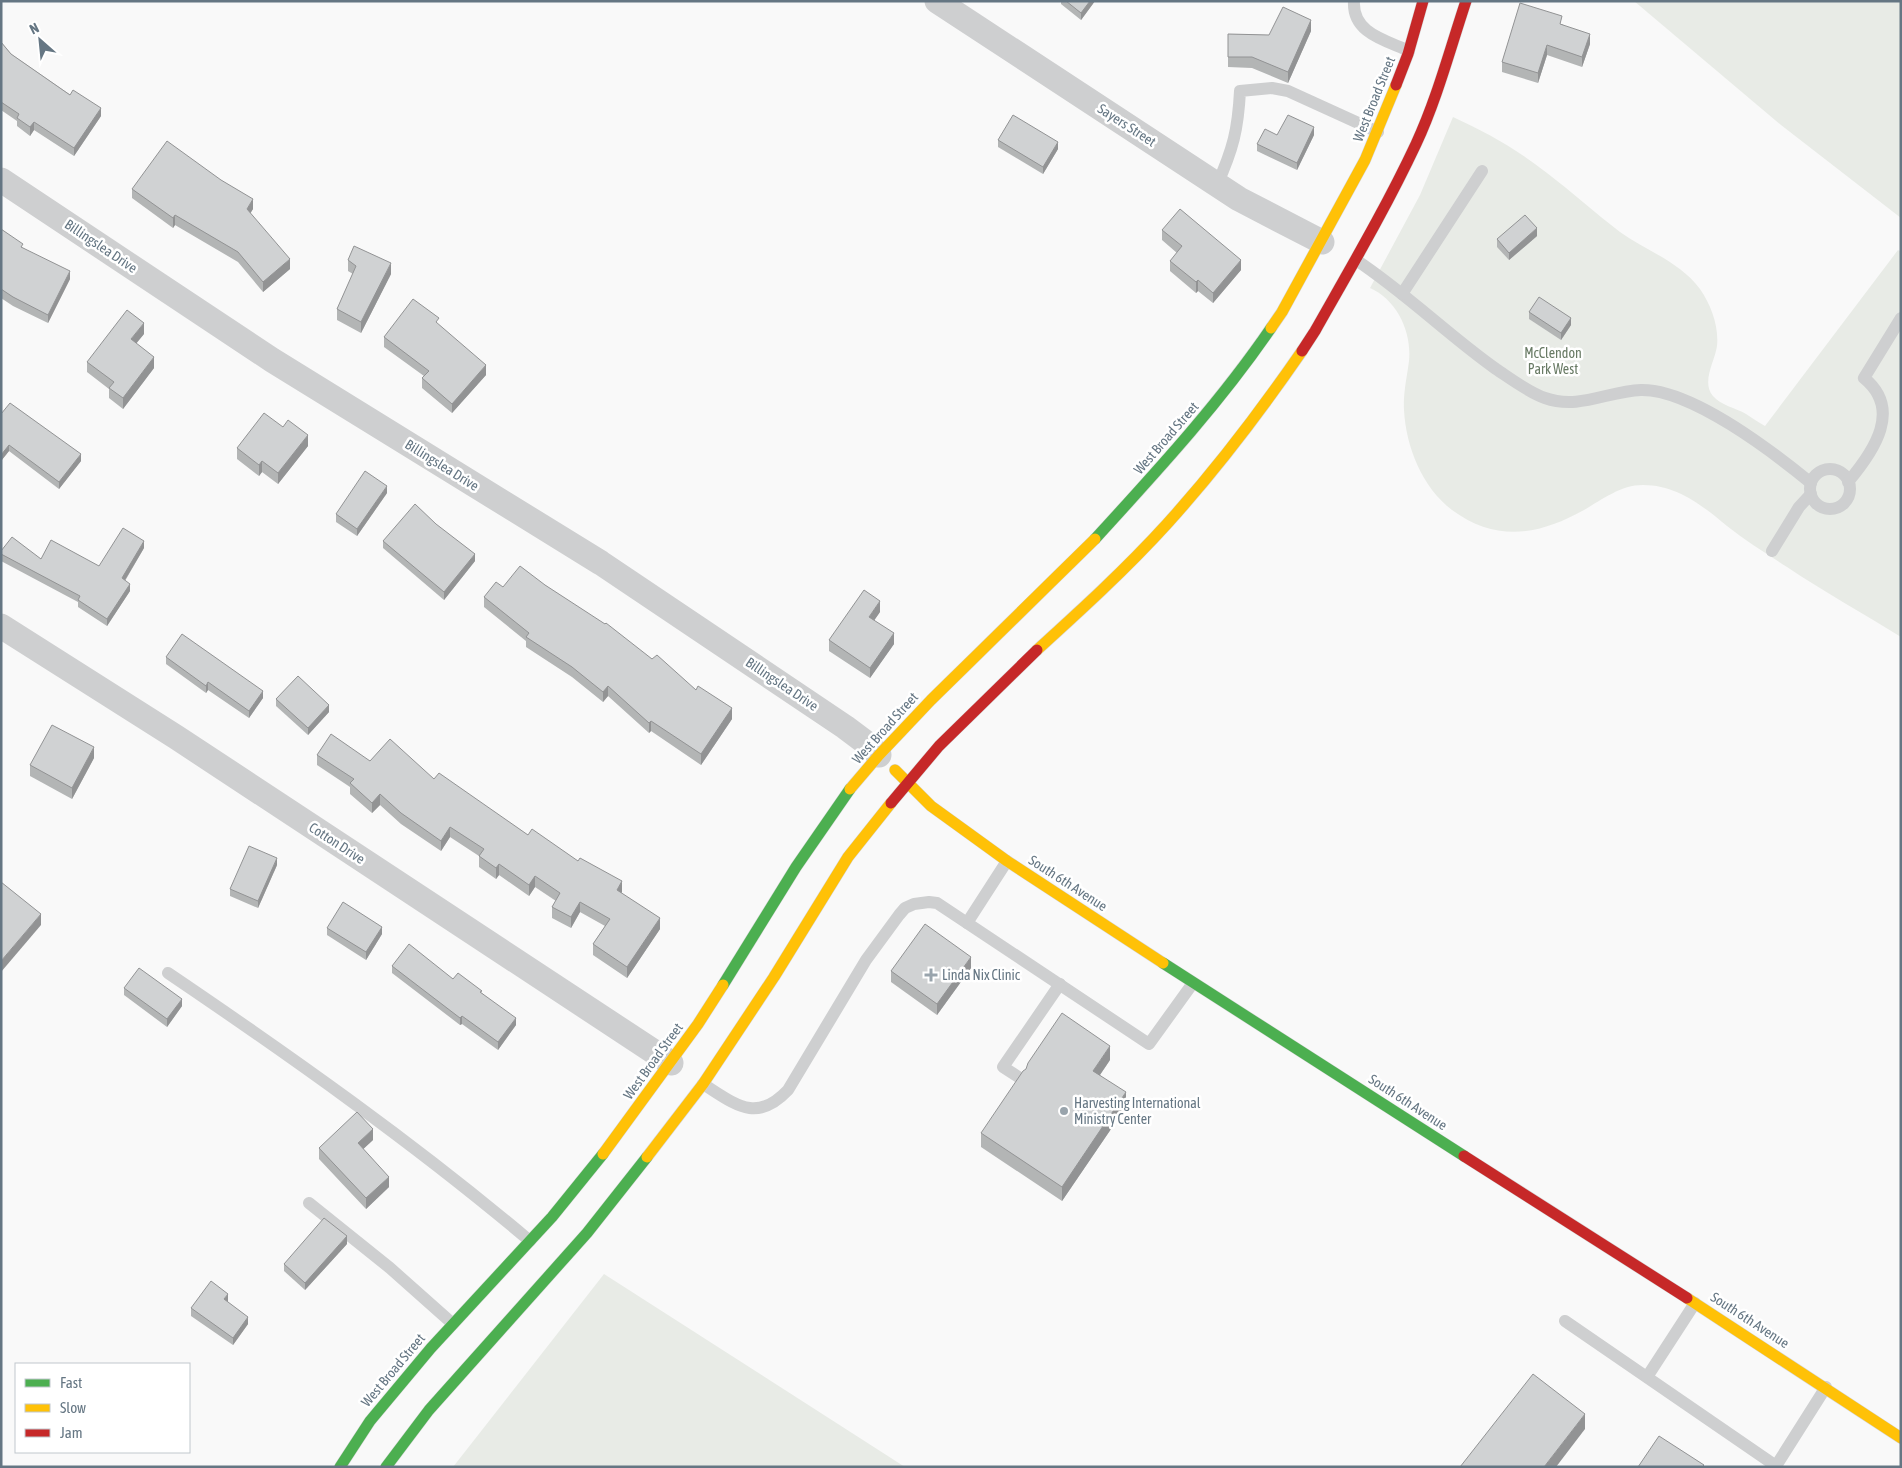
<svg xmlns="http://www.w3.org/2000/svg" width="1902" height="1468" font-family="'Asap Condensed',sans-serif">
  <rect width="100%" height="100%" fill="#f9f9f9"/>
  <!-- green -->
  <g fill="#e8ebe6">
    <path d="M 1634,1 L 1901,1 L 1901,218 L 1781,125 Z"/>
    <path d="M 1453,117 C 1486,132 1518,150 1547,173 C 1572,192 1595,213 1620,232 C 1647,251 1680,262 1700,289 C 1711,305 1719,326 1717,346 C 1715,361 1701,382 1713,396 C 1720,405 1736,408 1746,414 C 1752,418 1758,422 1765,426 L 1898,250 L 1901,252 L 1901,637 C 1863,613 1824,592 1787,567 C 1767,554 1746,541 1727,526 C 1703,506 1677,485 1643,485 C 1621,485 1603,499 1584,510 C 1539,535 1497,543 1452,510 C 1422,487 1406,447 1404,410 C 1403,393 1407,377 1409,361 C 1412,332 1397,300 1370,288 L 1420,195 Z"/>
    <path d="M 604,1274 L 905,1467 L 453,1467 Z"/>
  </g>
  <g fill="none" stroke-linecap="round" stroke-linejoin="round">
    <defs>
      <g id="fast">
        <path d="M 1095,539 C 1157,471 1219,404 1271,328"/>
        <path d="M 1163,963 L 1464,1156"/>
        <path d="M 723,985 L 796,867 L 850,789"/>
        <path d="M 340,1467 L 370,1421 L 431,1348 L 552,1217 L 603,1154"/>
        <path d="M 386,1467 L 429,1410 L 587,1233 L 647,1157"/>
      </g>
      <g id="slow">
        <path d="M 1271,328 L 1282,312 L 1365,160 L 1396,85"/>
        <path d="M 1037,650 C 1081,610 1125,570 1166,525 C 1215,471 1260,412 1302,351"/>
        <path d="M 895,770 L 931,806 L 1007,861 L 1163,963"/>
        <path d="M 850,789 L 879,755 L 931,700 L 1095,539"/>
        <path d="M 603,1154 L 698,1024 L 723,985"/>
        <path d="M 647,1157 L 703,1084 L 774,977 L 848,857 L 891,803"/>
        <path d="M 1687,1298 L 1901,1438"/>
      </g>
      <g id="jam">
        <path d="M 1396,85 L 1408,54 L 1423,1"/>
        <path d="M 1302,351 L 1315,331 C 1350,269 1386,208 1416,144 C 1437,99 1450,49 1466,1"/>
        <path d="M 891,803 L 939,746 L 1037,650"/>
        <path d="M 1464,1156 L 1687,1298"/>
      </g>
    </defs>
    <!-- fast casing -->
    <use href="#fast" stroke="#d5d6d7" stroke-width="12"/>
    <!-- slow casing -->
    <use href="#slow" stroke="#d5d6d7" stroke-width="12"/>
    <!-- jam casing -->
    <use href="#jam" stroke="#d5d6d7" stroke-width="12"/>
    <!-- lane -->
    <g stroke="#cecfd0" stroke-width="12">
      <path d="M 1354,1 C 1352,33 1385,40 1409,51"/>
      <path d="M 1217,185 C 1233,149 1238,130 1240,91 L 1272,88 L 1288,91 L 1378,132"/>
      <path d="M 1356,260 C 1406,293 1448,335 1496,369 C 1511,379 1528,392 1545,398 C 1579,410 1608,391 1641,390 C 1691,389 1773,452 1811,483"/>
      <path d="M 1402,294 L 1482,171"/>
      <circle cx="1830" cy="489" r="20"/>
      <path d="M 1848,482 C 1875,450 1902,409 1864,378 L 1901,318"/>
      <path d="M 1772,551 L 1799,507 L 1811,494"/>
      <path d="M 967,923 L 1007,861"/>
      <path d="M 168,973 C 292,1057 415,1144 530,1241"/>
      <path d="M 1020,1078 L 1003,1067 L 1060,984"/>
      <path d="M 703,1084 C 735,1104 756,1124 788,1090 L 866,960 L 899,915 L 905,908 L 914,904 L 929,902 L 937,903 L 1149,1044 L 1193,983"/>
      <path d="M 309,1203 L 390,1268 L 453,1324"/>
      <path d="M 1565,1321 L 1776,1466 L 1826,1387"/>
      <path d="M 1647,1377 L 1695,1303"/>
    </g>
    <!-- street -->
    <g stroke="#cecfd0" stroke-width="25">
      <path d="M 937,1 L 1239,199 L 1322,242"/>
      <path d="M 1,180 L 272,360 L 601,563 L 845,727 L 865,742 L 879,755"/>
      <path d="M 1,626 L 176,737 L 671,1063"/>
    </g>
    <!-- fast -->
    <use href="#fast" stroke="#4caf50" stroke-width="11"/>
    <!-- slow -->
    <use href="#slow" stroke="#ffc107" stroke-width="11"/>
    <!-- jam -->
    <use href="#jam" stroke="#c62828" stroke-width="11"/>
  </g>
  <!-- wall -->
  <g fill="#b3b5b5">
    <path d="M 1061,1 L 1095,1 L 1081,20 L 1061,4 Z"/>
    <path d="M 1562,24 L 1590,44 L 1582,67 L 1547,55 L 1538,83 L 1502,72 L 1502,62 Z"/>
    <path d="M 1311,31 L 1288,83 L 1252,68 L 1228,67 L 1228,34 L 1269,35 Z"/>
    <path d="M 1,42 L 11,54 L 101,116 L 74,156 L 34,130 L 30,136 L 17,126 L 17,121 L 1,110 Z"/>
    <path d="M 1277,135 L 1314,135 L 1297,170 L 1257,151 L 1257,144 Z"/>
    <path d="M 998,140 L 1058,149 L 1043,174 L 998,147 Z"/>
    <path d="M 132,189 L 253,209 L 250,213 L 290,269 L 263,292 L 238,262 L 175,225 L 173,228 L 132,198 Z"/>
    <path d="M 1,229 L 23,248 L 70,279 L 48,323 L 13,306 L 1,298 Z"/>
    <path d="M 1162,230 L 1241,270 L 1213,303 L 1198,291 L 1196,293 L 1170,271 L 1170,261 L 1177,253 L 1162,240 Z"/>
    <path d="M 1537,236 L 1509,260 L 1497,247 L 1497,239 Z"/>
    <path d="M 348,260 L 391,274 L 361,333 L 337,320 L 337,309 L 353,274 L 348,271 Z"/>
    <path d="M 1529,312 L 1571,325 L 1561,340 L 1529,319 Z"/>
    <path d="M 439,325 L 486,375 L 452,413 L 422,388 L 422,378 L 424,376 L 384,347 L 384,337 Z"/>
    <path d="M 144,334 L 136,343 L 154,368 L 123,409 L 109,398 L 109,389 L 87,372 L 87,362 Z"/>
    <path d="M 1,414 L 81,461 L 59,489 L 9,451 L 1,461 Z"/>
    <path d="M 308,446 L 278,484 L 262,472 L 259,476 L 237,459 L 237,448 Z"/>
    <path d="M 387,493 L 357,536 L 336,522 L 336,514 Z"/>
    <path d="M 383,541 L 475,561 L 444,600 L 383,548 Z"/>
    <path d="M 144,548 L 125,581 L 130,591 L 107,626 L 78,607 L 78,602 L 1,561 L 1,551 L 41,559 L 99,566 Z"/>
    <path d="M 545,585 L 696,690 L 732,719 L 701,765 L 651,731 L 649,733 L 608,696 L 603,702 L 572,677 L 526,647 L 526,641 L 484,607 L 484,597 L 503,587 Z"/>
    <path d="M 880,612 L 874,620 L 894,644 L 870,678 L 829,651 L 829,640 Z"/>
    <path d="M 166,657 L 263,698 L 249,718 L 208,690 L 206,693 L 166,664 Z"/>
    <path d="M 276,699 L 329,712 L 308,735 L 276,706 Z"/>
    <path d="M 317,755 L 370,761 L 434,779 L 528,835 L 622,892 L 621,893 L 660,929 L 627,978 L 593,955 L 593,944 L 605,926 L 580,912 L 571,928 L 552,918 L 552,907 L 556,901 L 535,887 L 529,896 L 499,875 L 496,879 L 479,867 L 479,856 L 450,837 L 441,851 L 401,824 L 380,805 L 372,813 L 350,794 L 350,787 L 317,765 Z"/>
    <path d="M 94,758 L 72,799 L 30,776 L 30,765 Z"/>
    <path d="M 277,865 L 258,908 L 230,896 L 230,889 Z"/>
    <path d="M 327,928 L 382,934 L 366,960 L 327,935 Z"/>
    <path d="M 392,966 L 453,979 L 482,993 L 516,1025 L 498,1050 L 462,1024 L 460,1025 L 392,973 Z"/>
    <path d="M 971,968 L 937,1015 L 891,982 L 891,971 Z"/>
    <path d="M 124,988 L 182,1006 L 167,1027 L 124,995 Z"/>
    <path d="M 1110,1060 L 1100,1075 L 1126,1107 L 1062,1201 L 981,1147 L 981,1133 Z"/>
    <path d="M 373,1140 L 363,1149 L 389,1187 L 366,1209 L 319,1159 L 319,1148 Z"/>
    <path d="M 347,1244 L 305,1290 L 284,1271 L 284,1264 Z"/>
    <path d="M 228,1301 L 228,1302 L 248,1324 L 233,1345 L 191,1316 L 191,1308 Z"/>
  </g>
  <!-- shaded-wall -->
  <g fill="#929394">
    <path d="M 1090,1 L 1095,1 L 1081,20 L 1081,13 Z"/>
    <path d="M 1311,20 L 1311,31 L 1288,83 L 1288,72 Z"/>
    <path d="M 1590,34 L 1590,44 L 1582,67 L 1582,57 Z"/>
    <path d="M 1547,45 L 1547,55 L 1538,83 L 1538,73 Z"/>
    <path d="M 101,108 L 101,116 L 74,156 L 74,148 Z"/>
    <path d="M 34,122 L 34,130 L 30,136 L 30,127 Z"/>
    <path d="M 1314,127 L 1314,135 L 1297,170 L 1297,163 Z"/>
    <path d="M 1058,142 L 1058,149 L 1043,174 L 1043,167 Z"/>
    <path d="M 253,199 L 253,209 L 247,219 L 247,209 Z"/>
    <path d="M 175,215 L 175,225 L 173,228 L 173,218 Z"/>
    <path d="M 1537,228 L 1537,236 L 1509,260 L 1509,253 Z"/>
    <path d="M 290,259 L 290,269 L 263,292 L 263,282 Z"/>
    <path d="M 1241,260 L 1241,270 L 1213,303 L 1213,293 Z"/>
    <path d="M 391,263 L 391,274 L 361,333 L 361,322 Z"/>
    <path d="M 70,271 L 70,279 L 48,323 L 48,315 Z"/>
    <path d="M 1198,280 L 1198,291 L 1196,293 L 1196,282 Z"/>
    <path d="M 1571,318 L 1571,325 L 1561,340 L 1561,333 Z"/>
    <path d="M 144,323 L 144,334 L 131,350 L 131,339 Z"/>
    <path d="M 154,357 L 154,368 L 123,409 L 123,398 Z"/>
    <path d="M 486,365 L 486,375 L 452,413 L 452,404 Z"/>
    <path d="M 308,435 L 308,446 L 278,484 L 278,473 Z"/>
    <path d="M 9,445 L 9,451 L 1,461 L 1,455 Z"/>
    <path d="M 81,454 L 81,461 L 59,489 L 59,482 Z"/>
    <path d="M 262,461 L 262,472 L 259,476 L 259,465 Z"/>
    <path d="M 387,486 L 387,493 L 357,536 L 357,529 Z"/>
    <path d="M 144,541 L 144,548 L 122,585 L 122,578 Z"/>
    <path d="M 475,554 L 475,561 L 444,600 L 444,592 Z"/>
    <path d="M 130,584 L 130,591 L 107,626 L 107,619 Z"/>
    <path d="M 880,601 L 880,612 L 869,628 L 869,617 Z"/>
    <path d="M 894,633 L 894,644 L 870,678 L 870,668 Z"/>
    <path d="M 208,682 L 208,690 L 206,693 L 206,686 Z"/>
    <path d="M 608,686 L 608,696 L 603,702 L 603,692 Z"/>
    <path d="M 263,691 L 263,698 L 249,718 L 249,711 Z"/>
    <path d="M 329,705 L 329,712 L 308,735 L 308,728 Z"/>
    <path d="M 732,708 L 732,719 L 701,765 L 701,754 Z"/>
    <path d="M 651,721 L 651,731 L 649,733 L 649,723 Z"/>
    <path d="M 94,747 L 94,758 L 72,799 L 72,788 Z"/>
    <path d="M 380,794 L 380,805 L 372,813 L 372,803 Z"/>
    <path d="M 450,827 L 450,837 L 441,851 L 441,841 Z"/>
    <path d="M 277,858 L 277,865 L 258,908 L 258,901 Z"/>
    <path d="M 499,864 L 499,875 L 496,879 L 496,868 Z"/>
    <path d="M 535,876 L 535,887 L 529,896 L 529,885 Z"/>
    <path d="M 622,881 L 622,892 L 617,901 L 617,890 Z"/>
    <path d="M 580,902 L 580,912 L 571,928 L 571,917 Z"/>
    <path d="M 41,914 L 41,925 L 1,972 L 1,961 Z"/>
    <path d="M 660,918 L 660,929 L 627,978 L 627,967 Z"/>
    <path d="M 382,927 L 382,934 L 366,960 L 366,952 Z"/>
    <path d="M 971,957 L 971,968 L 937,1015 L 937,1004 Z"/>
    <path d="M 182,999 L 182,1006 L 167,1027 L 167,1019 Z"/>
    <path d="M 462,1016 L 462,1024 L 460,1025 L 460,1018 Z"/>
    <path d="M 516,1018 L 516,1025 L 498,1050 L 498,1042 Z"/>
    <path d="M 1110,1046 L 1110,1060 L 1093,1085 L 1093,1071 Z"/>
    <path d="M 1126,1092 L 1126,1107 L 1062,1201 L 1062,1187 Z"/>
    <path d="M 373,1129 L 373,1140 L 358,1154 L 358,1143 Z"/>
    <path d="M 389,1177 L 389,1187 L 366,1209 L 366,1198 Z"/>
    <path d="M 347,1236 L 347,1244 L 305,1290 L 305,1283 Z"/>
    <path d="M 228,1294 L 228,1301 L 224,1307 L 224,1299 Z"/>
    <path d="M 248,1317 L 248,1324 L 233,1345 L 233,1338 Z"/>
    <path d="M 1585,1414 L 1585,1429 L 1556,1467 L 1544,1467 Z"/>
  </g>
  <!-- building -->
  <g fill="#d0d2d3" stroke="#929394">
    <path d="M 1066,1 L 1090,1 L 1081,13 Z"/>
    <path d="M 1520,3 L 1562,16 L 1560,24 L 1590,34 L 1582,57 L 1547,45 L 1538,73 L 1502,62 Z"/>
    <path d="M 1283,7 L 1311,20 L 1288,72 L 1252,57 L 1228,57 L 1228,34 L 1269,35 Z"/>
    <path d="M 1,42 L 11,54 L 70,95 L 73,90 L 101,108 L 74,148 L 34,122 L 30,127 L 17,118 L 19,114 L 1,102 Z"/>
    <path d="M 1013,115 L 1058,142 L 1043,167 L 998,140 Z"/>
    <path d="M 1288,115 L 1314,127 L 1297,163 L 1257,144 L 1265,129 L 1277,135 Z"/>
    <path d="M 167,141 L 221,180 L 253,199 L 247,209 L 290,259 L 263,282 L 238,252 L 175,215 L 173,218 L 132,189 Z"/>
    <path d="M 1180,209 L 1241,260 L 1213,293 L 1198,280 L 1196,282 L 1170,261 L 1182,246 L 1162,230 Z"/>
    <path d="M 1525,215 L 1537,228 L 1509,253 L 1497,239 Z"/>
    <path d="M 1,229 L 23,244 L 21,247 L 70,271 L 48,315 L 13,297 L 1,289 Z"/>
    <path d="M 354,246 L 391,263 L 361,322 L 337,309 L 356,266 L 348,260 Z"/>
    <path d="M 1539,297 L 1571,318 L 1561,333 L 1529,312 Z"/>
    <path d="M 413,299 L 439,318 L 436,322 L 486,365 L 452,404 L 422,378 L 429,371 L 384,337 Z"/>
    <path d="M 127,310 L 144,323 L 131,339 L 154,357 L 123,398 L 109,388 L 114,382 L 87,362 Z"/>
    <path d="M 10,403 L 81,454 L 59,482 L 9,445 L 1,455 L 1,414 Z"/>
    <path d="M 264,413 L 283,427 L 288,420 L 308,435 L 278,473 L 262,461 L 259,465 L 237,448 Z"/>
    <path d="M 365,471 L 387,486 L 357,529 L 336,514 Z"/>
    <path d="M 415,504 L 436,524 L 475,554 L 444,592 L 383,541 Z"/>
    <path d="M 123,528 L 144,541 L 122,578 L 130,584 L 107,619 L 78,600 L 80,596 L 1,554 L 1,551 L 12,537 L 41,559 L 51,540 L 99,566 Z"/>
    <path d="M 520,566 L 545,585 L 605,624 L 606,623 L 652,659 L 657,655 L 696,690 L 698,686 L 732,708 L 701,754 L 651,721 L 649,723 L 608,686 L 603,692 L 572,667 L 526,637 L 529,633 L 484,597 L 496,582 L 503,587 Z"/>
    <path d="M 864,590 L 880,601 L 869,617 L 894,633 L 870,668 L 829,640 Z"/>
    <path d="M 182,634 L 263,691 L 249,711 L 208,682 L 206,686 L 166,657 Z"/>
    <path d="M 298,676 L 329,705 L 308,728 L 276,699 Z"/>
    <path d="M 52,725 L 94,747 L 72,788 L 30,765 Z"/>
    <path d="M 331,734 L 370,761 L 390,739 L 434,779 L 439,773 L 528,835 L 532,829 L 578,861 L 580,858 L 622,881 L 617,890 L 660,918 L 627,967 L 593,944 L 610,919 L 580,902 L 571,917 L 552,907 L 560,893 L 535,876 L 529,885 L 499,864 L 496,868 L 479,856 L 484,849 L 450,827 L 441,841 L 401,813 L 380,794 L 372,803 L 350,783 L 354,779 L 317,755 Z"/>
    <path d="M 249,846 L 277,858 L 258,901 L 230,889 Z"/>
    <path d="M 1,882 L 41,914 L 1,961 Z"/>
    <path d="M 343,902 L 382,927 L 366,952 L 327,928 Z"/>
    <path d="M 925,924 L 971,957 L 937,1004 L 891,971 Z"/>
    <path d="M 409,944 L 453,979 L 458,973 L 482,991 L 480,992 L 516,1018 L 498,1042 L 462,1016 L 460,1018 L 392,966 Z"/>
    <path d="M 139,968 L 182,999 L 167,1019 L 124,988 Z"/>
    <path d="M 1062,1013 L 1110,1046 L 1093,1071 L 1126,1092 L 1062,1187 L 981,1133 L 1023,1071 L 1026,1069 L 1028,1063 Z"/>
    <path d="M 357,1112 L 373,1129 L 358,1143 L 389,1177 L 366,1198 L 319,1148 Z"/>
    <path d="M 324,1218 L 347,1236 L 305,1283 L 284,1264 Z"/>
    <path d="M 211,1281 L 228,1294 L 224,1299 L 248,1317 L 233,1338 L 191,1308 Z"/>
    <path d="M 1533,1374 L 1585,1414 L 1544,1467 L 1460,1467 Z"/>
    <path d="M 1659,1436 L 1704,1465 L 1702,1467 L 1638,1467 Z"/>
  </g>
  <!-- markers -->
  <g fill="#99a4ac" stroke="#fff" stroke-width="2">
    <path d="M928.5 967.5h5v5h5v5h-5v5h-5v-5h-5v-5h5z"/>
    <circle cx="1064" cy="1111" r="5"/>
  </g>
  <g text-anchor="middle" stroke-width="5" stroke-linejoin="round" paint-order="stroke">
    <!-- street labels -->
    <g font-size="14" fill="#657683" stroke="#fff">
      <text transform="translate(1374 99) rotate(-68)" y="5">West Broad Street</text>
      <text transform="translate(1127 125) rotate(33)" y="5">Sayers Street</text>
      <text transform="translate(101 246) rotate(34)" y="5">Billingslea Drive</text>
      <text transform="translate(1166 438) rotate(-49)" y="5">West Broad Street</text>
      <text transform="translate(442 465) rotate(32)" y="5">Billingslea Drive</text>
      <text transform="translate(782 684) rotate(34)" y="5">Billingslea Drive</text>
      <text transform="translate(885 728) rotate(-48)" y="5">West Broad Street</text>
      <text transform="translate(337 843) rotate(33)" y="5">Cotton Drive</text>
      <text transform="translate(1068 883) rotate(33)" y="5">South 6th Avenue</text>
      <text transform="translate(653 1061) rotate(-54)" y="5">West Broad Street</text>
      <text transform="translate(1408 1102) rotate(33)" y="5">South 6th Avenue</text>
      <text transform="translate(1750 1320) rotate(33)" y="5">South 6th Avenue</text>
      <text transform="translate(393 1370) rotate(-50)" y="5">West Broad Street</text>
    </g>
    <!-- park labels -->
    <g font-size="14" fill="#687a64" stroke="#fff">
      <text x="1553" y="358">McClendon<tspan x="1553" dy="16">Park West</tspan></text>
    </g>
    <!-- poi labels -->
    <g font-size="14" fill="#657683" stroke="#fff" text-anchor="start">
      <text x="942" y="980">Linda Nix Clinic</text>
      <text x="1074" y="1108">Harvesting International<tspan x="1074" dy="16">Ministry Center</tspan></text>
    </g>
  </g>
  <!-- border -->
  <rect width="1902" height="1468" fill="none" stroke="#657683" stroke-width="5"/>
  <!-- legend -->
  <rect x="15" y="1363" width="175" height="90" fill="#ffffff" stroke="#c1c8cd"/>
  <rect x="25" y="1379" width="25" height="8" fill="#4caf50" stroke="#c1c8cd"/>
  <text x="60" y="1388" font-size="15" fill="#657683">Fast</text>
  <rect x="25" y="1404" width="25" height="8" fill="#ffc107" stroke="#c1c8cd"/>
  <text x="60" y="1413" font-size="15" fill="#657683">Slow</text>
  <rect x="25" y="1429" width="25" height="8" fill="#c62828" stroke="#c1c8cd"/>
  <text x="60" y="1438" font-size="15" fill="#657683">Jam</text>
  <!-- north arrow -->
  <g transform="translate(40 40) rotate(333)" stroke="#ffffff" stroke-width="4" paint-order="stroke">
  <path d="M0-4L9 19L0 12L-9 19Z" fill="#657683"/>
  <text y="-8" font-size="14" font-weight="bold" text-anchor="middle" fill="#657683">N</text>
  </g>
</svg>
